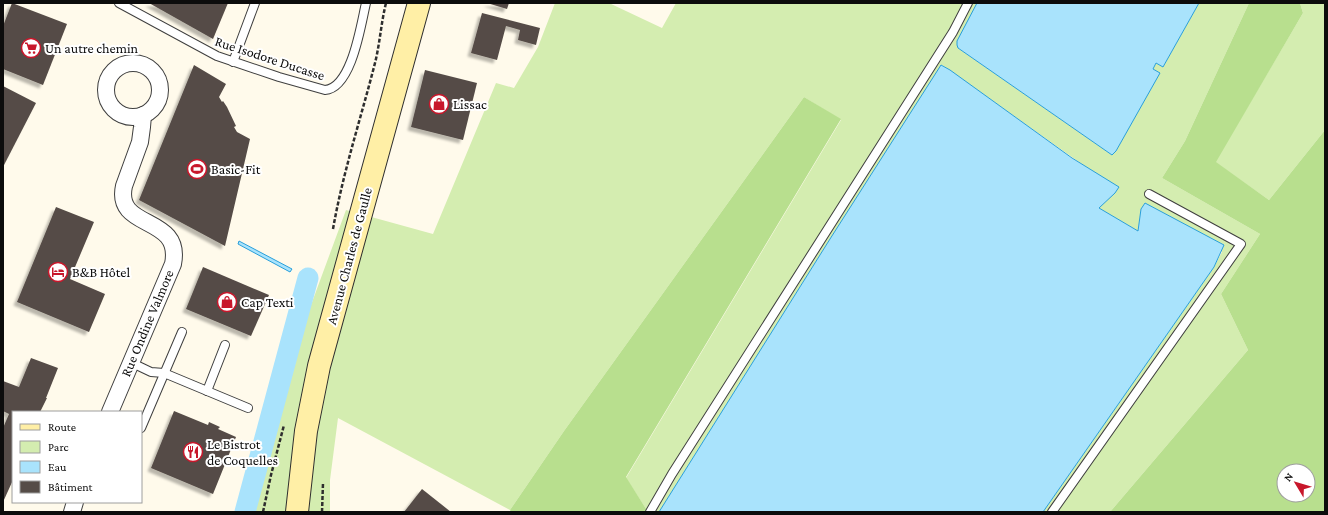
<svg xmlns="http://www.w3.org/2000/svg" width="1328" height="515" font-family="'Crimson Pro',serif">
  <defs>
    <filter id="shadow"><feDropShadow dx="-3.5" dy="3.5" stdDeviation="1" flood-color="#0004"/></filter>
  </defs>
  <rect width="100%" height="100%" fill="#fffaeb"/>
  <!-- green -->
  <g fill="#d4edb0">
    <path d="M 555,3 L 609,3 L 662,28 L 676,3 L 977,3 L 958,48 L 1112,155 L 1116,151 L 1159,73 L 1153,69 L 1156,63 L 1163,67 L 1199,3 L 1249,3 L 1185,141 L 1162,178 L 1260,234 L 1221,294 L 1248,350 L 1110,512 L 1043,512 L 1214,267 L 1222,252 L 1145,203 L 1141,209 L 1138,231 L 1098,208 L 1115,193 L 1093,172 L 942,65 L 830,239 L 659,512 L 648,512 L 626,478 L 841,120 L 804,97 L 564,431 L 510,510 L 338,418 L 330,480 L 330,512 L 254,512 L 304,324 L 346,210 L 433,234 L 496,83 L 514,88 L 538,47 Z"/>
    <path d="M 1300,3 L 1325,3 L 1325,130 L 1269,200 L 1215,162 L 1303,13 Z"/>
  </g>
  <!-- forest -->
  <g fill="#b8df8e" fill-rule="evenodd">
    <path d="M 1249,3 L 1300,3 L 1303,13 L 1216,162 L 1269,200 L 1325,130 L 1325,512 L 1110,512 L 1248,350 L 1221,294 L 1260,234 L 1162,178 L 1185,141 ZM 1284,471 L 1308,471 L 1308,495 L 1284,495 Z"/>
    <path d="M 804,97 L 841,119 L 626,477 L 648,512 L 511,512 L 510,510 L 564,431 Z"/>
  </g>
  <!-- water -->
  <g fill="#a9e3fc" stroke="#299fda">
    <path d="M 977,3 L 1199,3 L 1163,67 L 1156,63 L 1153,69 L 1160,73 L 1116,151 L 1112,155 L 958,48 L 957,45 L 957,41 Z"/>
    <path d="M 941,65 L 950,70 L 1072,158 L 1119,187 L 1115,193 L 1099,208 L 1138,231 L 1141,209 L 1145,203 L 1224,245 L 1214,267 L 1043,512 L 659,512 L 830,239 Z"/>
    <path d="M 239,241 L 292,269 L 290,272 L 238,244 Z"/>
  </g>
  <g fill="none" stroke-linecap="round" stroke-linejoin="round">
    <!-- canal -->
    <path stroke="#a9e3fc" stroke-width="21" d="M 245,512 L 308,278"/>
  </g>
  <!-- building -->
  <g fill="#554c47" filter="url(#shadow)">
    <path d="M 12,3 L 67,24 L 43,85 L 3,69 L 3,26 Z"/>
    <path d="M 149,3 L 228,3 L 213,39 Z"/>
    <path d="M 487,3 L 509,3 L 507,9 Z"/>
    <path d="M 482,13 L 540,28 L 536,45 L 518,40 L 520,30 L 506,26 L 497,60 L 471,53 Z"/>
    <path d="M 194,65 L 226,84 L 219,97 L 222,102 L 223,101 L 227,107 L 236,126 L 234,127 L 237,132 L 250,139 L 225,246 L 139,200 Z"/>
    <path d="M 425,70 L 477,83 L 463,140 L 411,127 Z"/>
    <path d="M 3,86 L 36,103 L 3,167 Z"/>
    <path d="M 56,207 L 94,222 L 70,279 L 105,294 L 89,332 L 17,302 Z"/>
    <path d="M 203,267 L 269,295 L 251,336 L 186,309 Z"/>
    <path d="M 31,358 L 58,368 L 46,398 L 47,398 L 40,412 L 13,412 L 13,480 L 3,502 L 3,428 L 9,414 L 3,411 L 3,381 L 19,387 Z"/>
    <path d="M 174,411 L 208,425 L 209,422 L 220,427 L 218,429 L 236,437 L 213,494 L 151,468 Z"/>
    <path d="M 422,489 L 451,512 L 404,512 Z"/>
  </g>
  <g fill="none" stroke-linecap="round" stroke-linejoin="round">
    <defs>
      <g id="lane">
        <path d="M 119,3 L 217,56 L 279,77 L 325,90 C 352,88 361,24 366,3"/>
        <path d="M 233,62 L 255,3"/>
        <path d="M 130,362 L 151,372 L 164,373 L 248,408"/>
        <path d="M 207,391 L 225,345"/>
        <path d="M 141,428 L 182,332"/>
        <path d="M 650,512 L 672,474 L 953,32 L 968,3"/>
        <path d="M 1052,512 L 1241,244 L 1149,194"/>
      </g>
      <g id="street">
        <circle cx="133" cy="90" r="27"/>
        <path d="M 110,412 L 173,264 C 183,214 114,231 124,186 L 140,142 L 142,127 L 143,115"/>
        <path d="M 72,512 L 75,502"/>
      </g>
      <path id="secondary" d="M 297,512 L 306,431 L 319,366 L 419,3"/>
    </defs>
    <!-- lane casing -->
    <use href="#lane" stroke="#3f3f3f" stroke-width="10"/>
    <!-- street casing -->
    <use href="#street" stroke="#3f3f3f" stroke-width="18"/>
    <!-- secondary casing -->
    <use href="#secondary" stroke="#2e2e2e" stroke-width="24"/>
    <!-- path -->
    <g stroke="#2e2e2e" stroke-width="2.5" stroke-dasharray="4 2" stroke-linecap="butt">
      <path d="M 333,229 C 343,172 361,118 375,63 C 380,43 381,23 386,3"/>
      <path d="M 263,512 L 271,475 L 284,425"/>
      <path d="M 322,512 L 323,483"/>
    </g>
    <!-- lane -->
    <use href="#lane" stroke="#fff" stroke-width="8"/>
    <!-- street -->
    <use href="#street" stroke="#fff" stroke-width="16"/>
    <!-- secondary -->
    <use href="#secondary" stroke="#ffefa6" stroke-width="22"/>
  </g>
  <!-- icons -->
  <defs>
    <symbol id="supermarket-ring" viewBox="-11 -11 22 22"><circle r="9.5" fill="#fff" stroke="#c8172b" stroke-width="1.5"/><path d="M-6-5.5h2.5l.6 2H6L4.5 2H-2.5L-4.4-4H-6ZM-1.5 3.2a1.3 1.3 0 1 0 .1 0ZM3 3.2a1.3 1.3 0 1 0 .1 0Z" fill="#c8172b"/></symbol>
    <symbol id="shop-ring" viewBox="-11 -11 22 22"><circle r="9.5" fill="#fff" stroke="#c8172b" stroke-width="1.5"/><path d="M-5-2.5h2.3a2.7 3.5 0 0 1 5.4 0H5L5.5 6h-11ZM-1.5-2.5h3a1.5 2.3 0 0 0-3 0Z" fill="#c8172b"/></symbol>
    <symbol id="stadium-ring" viewBox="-11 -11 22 22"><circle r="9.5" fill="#fff" stroke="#c8172b" stroke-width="1.5"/><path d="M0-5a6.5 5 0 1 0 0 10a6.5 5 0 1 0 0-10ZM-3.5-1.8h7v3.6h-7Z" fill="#c8172b"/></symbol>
    <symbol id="hotel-ring" viewBox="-11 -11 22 22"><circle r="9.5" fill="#fff" stroke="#c8172b" stroke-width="1.5"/><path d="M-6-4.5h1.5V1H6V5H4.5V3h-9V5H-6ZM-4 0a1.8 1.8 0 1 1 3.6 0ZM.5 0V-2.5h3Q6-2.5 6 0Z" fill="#c8172b"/></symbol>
    <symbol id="restaurant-ring" viewBox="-11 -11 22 22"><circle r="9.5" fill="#fff" stroke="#c8172b" stroke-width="1.5"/><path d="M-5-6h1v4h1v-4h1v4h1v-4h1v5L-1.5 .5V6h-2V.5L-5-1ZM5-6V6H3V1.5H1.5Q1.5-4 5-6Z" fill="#c8172b"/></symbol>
  </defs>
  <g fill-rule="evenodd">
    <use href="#supermarket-ring" x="20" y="37" width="22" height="22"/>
    <use href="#shop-ring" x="428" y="93" width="22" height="22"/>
    <use href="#stadium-ring" x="186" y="158" width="22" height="22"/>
    <use href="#hotel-ring" x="47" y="261" width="22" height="22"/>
    <use href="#shop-ring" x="216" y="291" width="22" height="22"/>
    <use href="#restaurant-ring" x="182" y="441" width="22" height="22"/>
  </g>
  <g text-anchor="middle" stroke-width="4" stroke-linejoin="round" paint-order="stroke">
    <!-- poi labels -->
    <g font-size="14" fill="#0c0c0c" stroke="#fff" text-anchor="start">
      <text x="45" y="53">Un autre chemin</text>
      <text x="453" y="109">Lissac</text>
      <text x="211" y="174">Basic-Fit</text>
      <text x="72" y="277">B&amp;B Hôtel</text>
      <text x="241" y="307">Cap Texti</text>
      <text x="207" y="449">Le Bistrot<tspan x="207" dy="16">de Coquelles</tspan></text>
    </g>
    <!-- street labels -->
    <g font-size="14" fill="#0c0c0c" stroke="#fff">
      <text transform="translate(270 58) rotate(18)" y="5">Rue Isodore Ducasse</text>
      <text transform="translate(349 256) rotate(-75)" y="5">Avenue Charles de Gaulle</text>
      <text transform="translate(147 323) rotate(-67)" y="5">Rue Ondine Valmore</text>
    </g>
  </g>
  <!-- border -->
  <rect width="1328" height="515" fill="none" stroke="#0c0c0c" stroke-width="8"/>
  <!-- legend -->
  <rect x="12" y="411" width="130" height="92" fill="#ffffff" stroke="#9e9e9e"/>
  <rect x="20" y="424" width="20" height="6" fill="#ffefa6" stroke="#9e9e9e"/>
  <text x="48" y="431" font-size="12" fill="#0c0c0c">Route</text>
  <rect x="20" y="441" width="20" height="12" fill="#d4edb0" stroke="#9e9e9e"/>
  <text x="48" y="451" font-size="12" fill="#0c0c0c">Parc</text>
  <rect x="20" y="461" width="20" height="12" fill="#a9e3fc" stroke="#9e9e9e"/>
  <text x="48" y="471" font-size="12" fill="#0c0c0c">Eau</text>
  <rect x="20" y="481" width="20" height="12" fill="#554c47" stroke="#9e9e9e"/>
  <text x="48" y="491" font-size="12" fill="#0c0c0c">Bâtiment</text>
  <!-- north arrow -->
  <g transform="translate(1296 483) rotate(308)"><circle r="19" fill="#ffffff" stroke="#9e9e9e"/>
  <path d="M0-3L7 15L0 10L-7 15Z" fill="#c8172b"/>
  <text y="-6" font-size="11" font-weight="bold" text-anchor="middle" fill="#0c0c0c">N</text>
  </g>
</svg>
